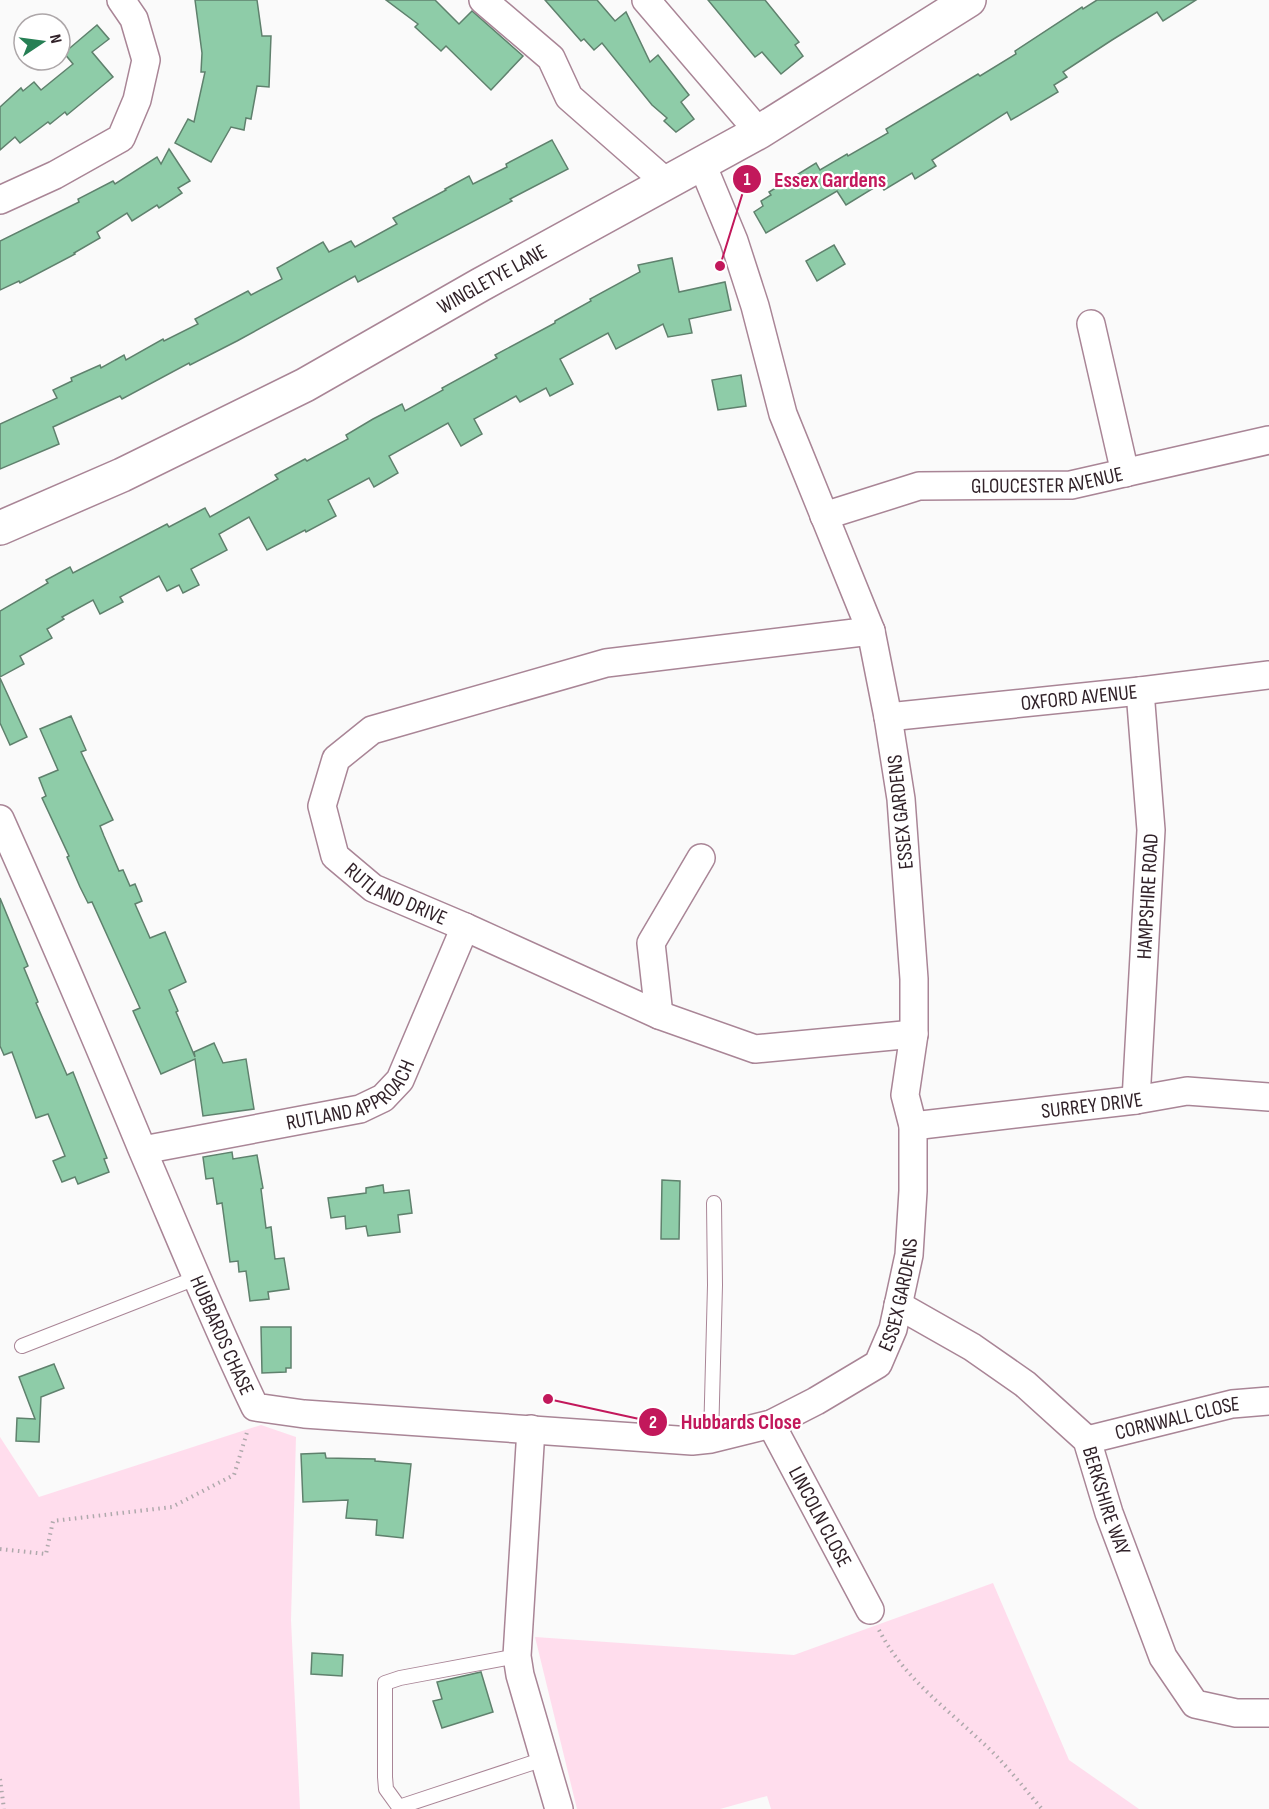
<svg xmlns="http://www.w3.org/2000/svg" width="1269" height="1809" font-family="'Sofia Sans Condensed',sans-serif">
  <rect width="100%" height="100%" fill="#fafafa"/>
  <!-- green -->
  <g fill="#ffdded">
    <path d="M 261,1425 L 296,1437 L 291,1620 L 300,1809 L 0,1809 L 0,1437 L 39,1497 Z"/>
    <path d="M 993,1583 L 1069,1760 L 1139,1809 L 771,1809 L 767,1796 L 720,1809 L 577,1809 L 535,1637 L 794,1655 Z"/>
  </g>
  <!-- building -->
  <g fill="#8ecca8" stroke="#5f816d" stroke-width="1.5">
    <path d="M 195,0 L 257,0 L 262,36 L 271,36 L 269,87 L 257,86 L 251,119 L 246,118 L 244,130 L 231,127 L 211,162 L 175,143 L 188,119 L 194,122 L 205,72 L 201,72 L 202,53 Z"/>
    <path d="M 386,0 L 435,0 L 459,24 L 472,11 L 523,56 L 491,90 L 446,46 L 441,51 L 415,27 L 418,24 Z"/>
    <path d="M 545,0 L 597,0 L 615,21 L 626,12 L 650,62 L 658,55 L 689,95 L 681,102 L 694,119 L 676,132 L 664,121 L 667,118 L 652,105 L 602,43 L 594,50 L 584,39 L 581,41 Z"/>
    <path d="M 708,0 L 765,0 L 799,42 L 795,45 L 803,56 L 781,74 L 762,52 L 755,57 Z"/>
    <path d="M 1097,0 L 1196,0 L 1163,21 L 1157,12 L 1112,40 L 1063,72 L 1067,77 L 1054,85 L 1058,92 L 1011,120 L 1007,112 L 932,160 L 936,166 L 915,179 L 912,173 L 884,190 L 880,184 L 846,205 L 837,191 L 766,233 L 754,212 L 763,206 L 761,201 L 771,195 L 769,192 L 816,163 L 820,170 L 847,154 L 848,156 L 888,133 L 886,129 L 978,74 L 980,76 L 1016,54 L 1015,51 L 1082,7 L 1083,9 Z"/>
    <path d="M 97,25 L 109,39 L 92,52 L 113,77 L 67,115 L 65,112 L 50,124 L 48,122 L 20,143 L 15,137 L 0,150 L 0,107 L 21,88 L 23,91 L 34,82 L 41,90 L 73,64 L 64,53 Z"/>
    <path d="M 552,140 L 568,169 L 510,199 L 512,201 L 358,282 L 355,276 L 237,341 L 190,365 L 189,363 L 122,399 L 120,396 L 53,427 L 59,444 L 0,469 L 0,424 L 57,398 L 53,390 L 72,381 L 71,378 L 100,365 L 101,368 L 124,355 L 126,360 L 163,339 L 164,341 L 198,324 L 195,319 L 248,291 L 251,295 L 282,279 L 277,268 L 323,242 L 329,252 L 351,241 L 355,247 L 397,224 L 393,218 L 446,190 L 445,189 L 469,176 L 473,184 L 507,167 L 506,164 Z"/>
    <path d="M 169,149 L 190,181 L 178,188 L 182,193 L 159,208 L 157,205 L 132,221 L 127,213 L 97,232 L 100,238 L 74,253 L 75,254 L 20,283 L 19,281 L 0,290 L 0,241 L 79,202 L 78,199 L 113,181 L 115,184 L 157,157 L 161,164 Z"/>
    <path d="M 834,245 L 845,264 L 817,281 L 806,261 Z"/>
    <path d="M 672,258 L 679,292 L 725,282 L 731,310 L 689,319 L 692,333 L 668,337 L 663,324 L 616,349 L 608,333 L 560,359 L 573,384 L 550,396 L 546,388 L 520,402 L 516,396 L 474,419 L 482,434 L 461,446 L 448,423 L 389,456 L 398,473 L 374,487 L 369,478 L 328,500 L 336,516 L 306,532 L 305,530 L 267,550 L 249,517 L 219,534 L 227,550 L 191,569 L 199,585 L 183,593 L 179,585 L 167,591 L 159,576 L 120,597 L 123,602 L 100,614 L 93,600 L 62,617 L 64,619 L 47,629 L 52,638 L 20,656 L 24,664 L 0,677 L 0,611 L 48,583 L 46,580 L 70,567 L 73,573 L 167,524 L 169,527 L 205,508 L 210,517 L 278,479 L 275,475 L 305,459 L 307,461 L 348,439 L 346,435 L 373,419 L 402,404 L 405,411 L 443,390 L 442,388 L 497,358 L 495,355 L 555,323 L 555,321 L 591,301 L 590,299 L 640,272 L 638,265 Z"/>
    <path d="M 741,375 L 746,406 L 718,410 L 712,380 Z"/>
    <path d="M 0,678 L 27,737 L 10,745 L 0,723 Z"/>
    <path d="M 71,716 L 86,750 L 81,752 L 113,820 L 100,826 L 104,836 L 119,871 L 123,870 L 130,886 L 135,884 L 142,901 L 135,904 L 150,938 L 165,932 L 186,982 L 169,990 L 178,1011 L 176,1012 L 195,1057 L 194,1052 L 214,1043 L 223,1063 L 246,1059 L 254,1109 L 203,1116 L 195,1059 L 161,1074 L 133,1011 L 140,1008 L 92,902 L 88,903 L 80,887 L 67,857 L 69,856 L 42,798 L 46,796 L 39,778 L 58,770 L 40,729 Z"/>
    <path d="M 0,898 L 28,966 L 24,968 L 38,1002 L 36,1003 L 67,1075 L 73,1072 L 107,1158 L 104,1159 L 109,1172 L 78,1184 L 75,1177 L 62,1182 L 53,1161 L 65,1156 L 48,1114 L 36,1118 L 12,1052 L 4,1055 L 0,1046 Z"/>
    <path d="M 232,1152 L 233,1159 L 257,1155 L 263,1188 L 261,1189 L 266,1228 L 271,1227 L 275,1259 L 284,1258 L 289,1289 L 268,1292 L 269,1299 L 250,1301 L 246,1271 L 239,1272 L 238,1261 L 230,1262 L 222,1203 L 217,1204 L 213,1178 L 206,1179 L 203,1157 Z"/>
    <path d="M 662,1180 L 680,1181 L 679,1239 L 661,1239 Z"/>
    <path d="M 383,1185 L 384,1193 L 409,1190 L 412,1213 L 398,1215 L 400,1232 L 368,1236 L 366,1226 L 346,1229 L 345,1216 L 331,1218 L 328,1198 L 366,1193 L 366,1188 Z"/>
    <path d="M 261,1327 L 291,1327 L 291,1368 L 286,1368 L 286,1372 L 262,1373 Z"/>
    <path d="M 54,1364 L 64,1388 L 41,1397 L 39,1442 L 16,1441 L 17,1418 L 35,1419 L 19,1377 Z"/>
    <path d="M 325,1453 L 326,1458 L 375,1459 L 375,1461 L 411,1464 L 403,1538 L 376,1535 L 377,1520 L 346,1518 L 348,1500 L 303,1502 L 301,1454 Z"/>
    <path d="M 312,1653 L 343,1655 L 342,1676 L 311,1674 Z"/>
    <path d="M 481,1672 L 493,1712 L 442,1728 L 433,1701 L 442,1699 L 437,1682 Z"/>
  </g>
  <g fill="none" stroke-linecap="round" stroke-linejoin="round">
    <defs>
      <g id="lane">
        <path d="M 22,1346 L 196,1278"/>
        <path d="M 711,1439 L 715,1285 L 714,1203"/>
        <path d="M 517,1656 L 400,1678 L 385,1683 L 385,1777 L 386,1789 L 399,1807 L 544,1759"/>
      </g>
      <g id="street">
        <path d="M 483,0 L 551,58 L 569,97 L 667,183"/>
        <path d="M 646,0 L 759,132"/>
        <path d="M 0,200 L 55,175 L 121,138 L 137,100 L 146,60 L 134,19 L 121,0"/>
        <path d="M 1091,324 L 1125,473"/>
        <path id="s1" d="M 824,516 L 919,486 L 1071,485 L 1269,440"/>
        <path id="s2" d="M 871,631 L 606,663 L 372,730 L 336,759 L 322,806 L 335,856 L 373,888 L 465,927 L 659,1015 L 755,1049 L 914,1034"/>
        <path id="s3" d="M 888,717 L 1140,691 L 1269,675"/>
        <path id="s4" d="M 0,819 C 49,928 96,1038 142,1149 C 179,1235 214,1322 255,1407 L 304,1414 L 692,1441 L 711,1439 L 771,1424 L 816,1401 L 878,1364 L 893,1329 L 909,1255 L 913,1191 L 913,1126 L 905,1095 L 914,1034 L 914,979 L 901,799 L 888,717 L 871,631 L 783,414 L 755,306 L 734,241 L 702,164"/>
        <path d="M 659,1015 L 651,943 L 701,858"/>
        <path id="s5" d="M 1136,1100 L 1151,830 L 1140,691"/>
        <path id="s6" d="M 913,1126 L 1136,1100 L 1187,1091 L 1269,1097"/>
        <path id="s7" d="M 143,1150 L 360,1109 L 383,1098 L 400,1080 L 465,927"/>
        <path id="s8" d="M 898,1305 L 972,1347 L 1025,1384 L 1087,1440 L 1109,1513 L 1163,1657 L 1195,1704 L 1236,1713 L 1269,1713"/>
        <path id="s9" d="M 771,1424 L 870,1610"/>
        <path d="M 531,1429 L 517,1656 L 520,1675 L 559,1809"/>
        <path id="s10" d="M 1087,1440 L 1232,1404 L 1269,1401"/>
      </g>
      <g id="secondary">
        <path id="s11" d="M 0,528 L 122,475 L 305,385 L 480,285 L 759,132 L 969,0"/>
      </g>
    </defs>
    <!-- lane casing -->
    <use href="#lane" stroke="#a98596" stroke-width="16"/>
    <!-- street casing -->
    <use href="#street" stroke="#a98596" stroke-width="30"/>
    <!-- secondary casing -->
    <use href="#secondary" stroke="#a98596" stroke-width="36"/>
    <!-- path -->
    <g stroke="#afa9ac" stroke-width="4" stroke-dasharray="1.5 4.5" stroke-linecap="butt">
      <path d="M 0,1549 L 46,1554 L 53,1521 L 172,1507 L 234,1475 L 248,1429"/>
      <path d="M 879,1630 C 903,1677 946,1708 984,1744 C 1005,1763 1023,1787 1042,1809"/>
      <path d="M 0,1779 L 4,1809"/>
    </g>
    <!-- lane -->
    <use href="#lane" stroke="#fff" stroke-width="14"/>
    <!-- street -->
    <use href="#street" stroke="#fff" stroke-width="27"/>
    <!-- secondary -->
    <use href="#secondary" stroke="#fff" stroke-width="33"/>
  </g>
  <g text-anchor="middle" stroke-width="4.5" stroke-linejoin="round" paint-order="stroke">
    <!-- street labels -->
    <g font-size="21" fill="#312229" stroke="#fff">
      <text dy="7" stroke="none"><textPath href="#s11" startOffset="552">WINGLETYE LANE</textPath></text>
      <text dy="7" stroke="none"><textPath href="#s1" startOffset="228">GLOUCESTER AVENUE</textPath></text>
      <text dy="7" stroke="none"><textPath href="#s3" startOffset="192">OXFORD AVENUE</textPath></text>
      <text transform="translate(900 812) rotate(-96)" y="7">ESSEX GARDENS</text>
      <text dy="7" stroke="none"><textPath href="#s2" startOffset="730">RUTLAND DRIVE</textPath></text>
      <text dy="7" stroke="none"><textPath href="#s5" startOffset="204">HAMPSHIRE ROAD</textPath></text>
      <text dy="7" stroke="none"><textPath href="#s7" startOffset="219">RUTLAND APPROACH</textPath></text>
      <text dy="7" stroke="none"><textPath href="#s6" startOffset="180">SURREY DRIVE</textPath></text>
      <text dy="7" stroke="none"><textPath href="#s4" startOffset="1356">ESSEX GARDENS</textPath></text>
      <text dy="7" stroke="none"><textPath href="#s4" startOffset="562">HUBBARDS CHASE</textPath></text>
      <text dy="7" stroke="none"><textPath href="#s10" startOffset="93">CORNWALL CLOSE</textPath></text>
      <text dy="7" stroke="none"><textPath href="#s8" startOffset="297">BERKSHIRE WAY</textPath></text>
      <text dy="7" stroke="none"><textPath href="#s9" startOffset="105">LINCOLN CLOSE</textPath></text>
    </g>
  </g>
  <!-- callouts -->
  <path fill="none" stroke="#c2185b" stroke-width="2" d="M720 266L747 179M548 1399L653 1422"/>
  <g fill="#c2185b" stroke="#fff" stroke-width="2">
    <circle cx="720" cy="266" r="6"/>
    <circle cx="548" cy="1399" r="6"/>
    <circle cx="747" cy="179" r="15"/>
    <circle cx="653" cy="1422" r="15"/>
  </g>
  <g font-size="18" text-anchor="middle" font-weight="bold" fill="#fff">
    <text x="747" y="185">1</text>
    <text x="653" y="1428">2</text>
  </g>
  <g font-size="22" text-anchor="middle" font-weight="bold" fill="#c2185b" stroke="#fff" stroke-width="4.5" stroke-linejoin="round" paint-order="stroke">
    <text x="830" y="187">Essex Gardens</text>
    <text x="741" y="1429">Hubbards Close</text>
  </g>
  <!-- north arrow -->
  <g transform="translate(42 42) rotate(77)"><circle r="28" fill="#ffffff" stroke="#ada7a9" stroke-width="1.5"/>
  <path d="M0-4.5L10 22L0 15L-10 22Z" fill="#267f54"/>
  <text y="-9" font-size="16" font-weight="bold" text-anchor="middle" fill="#312229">N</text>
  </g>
</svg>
